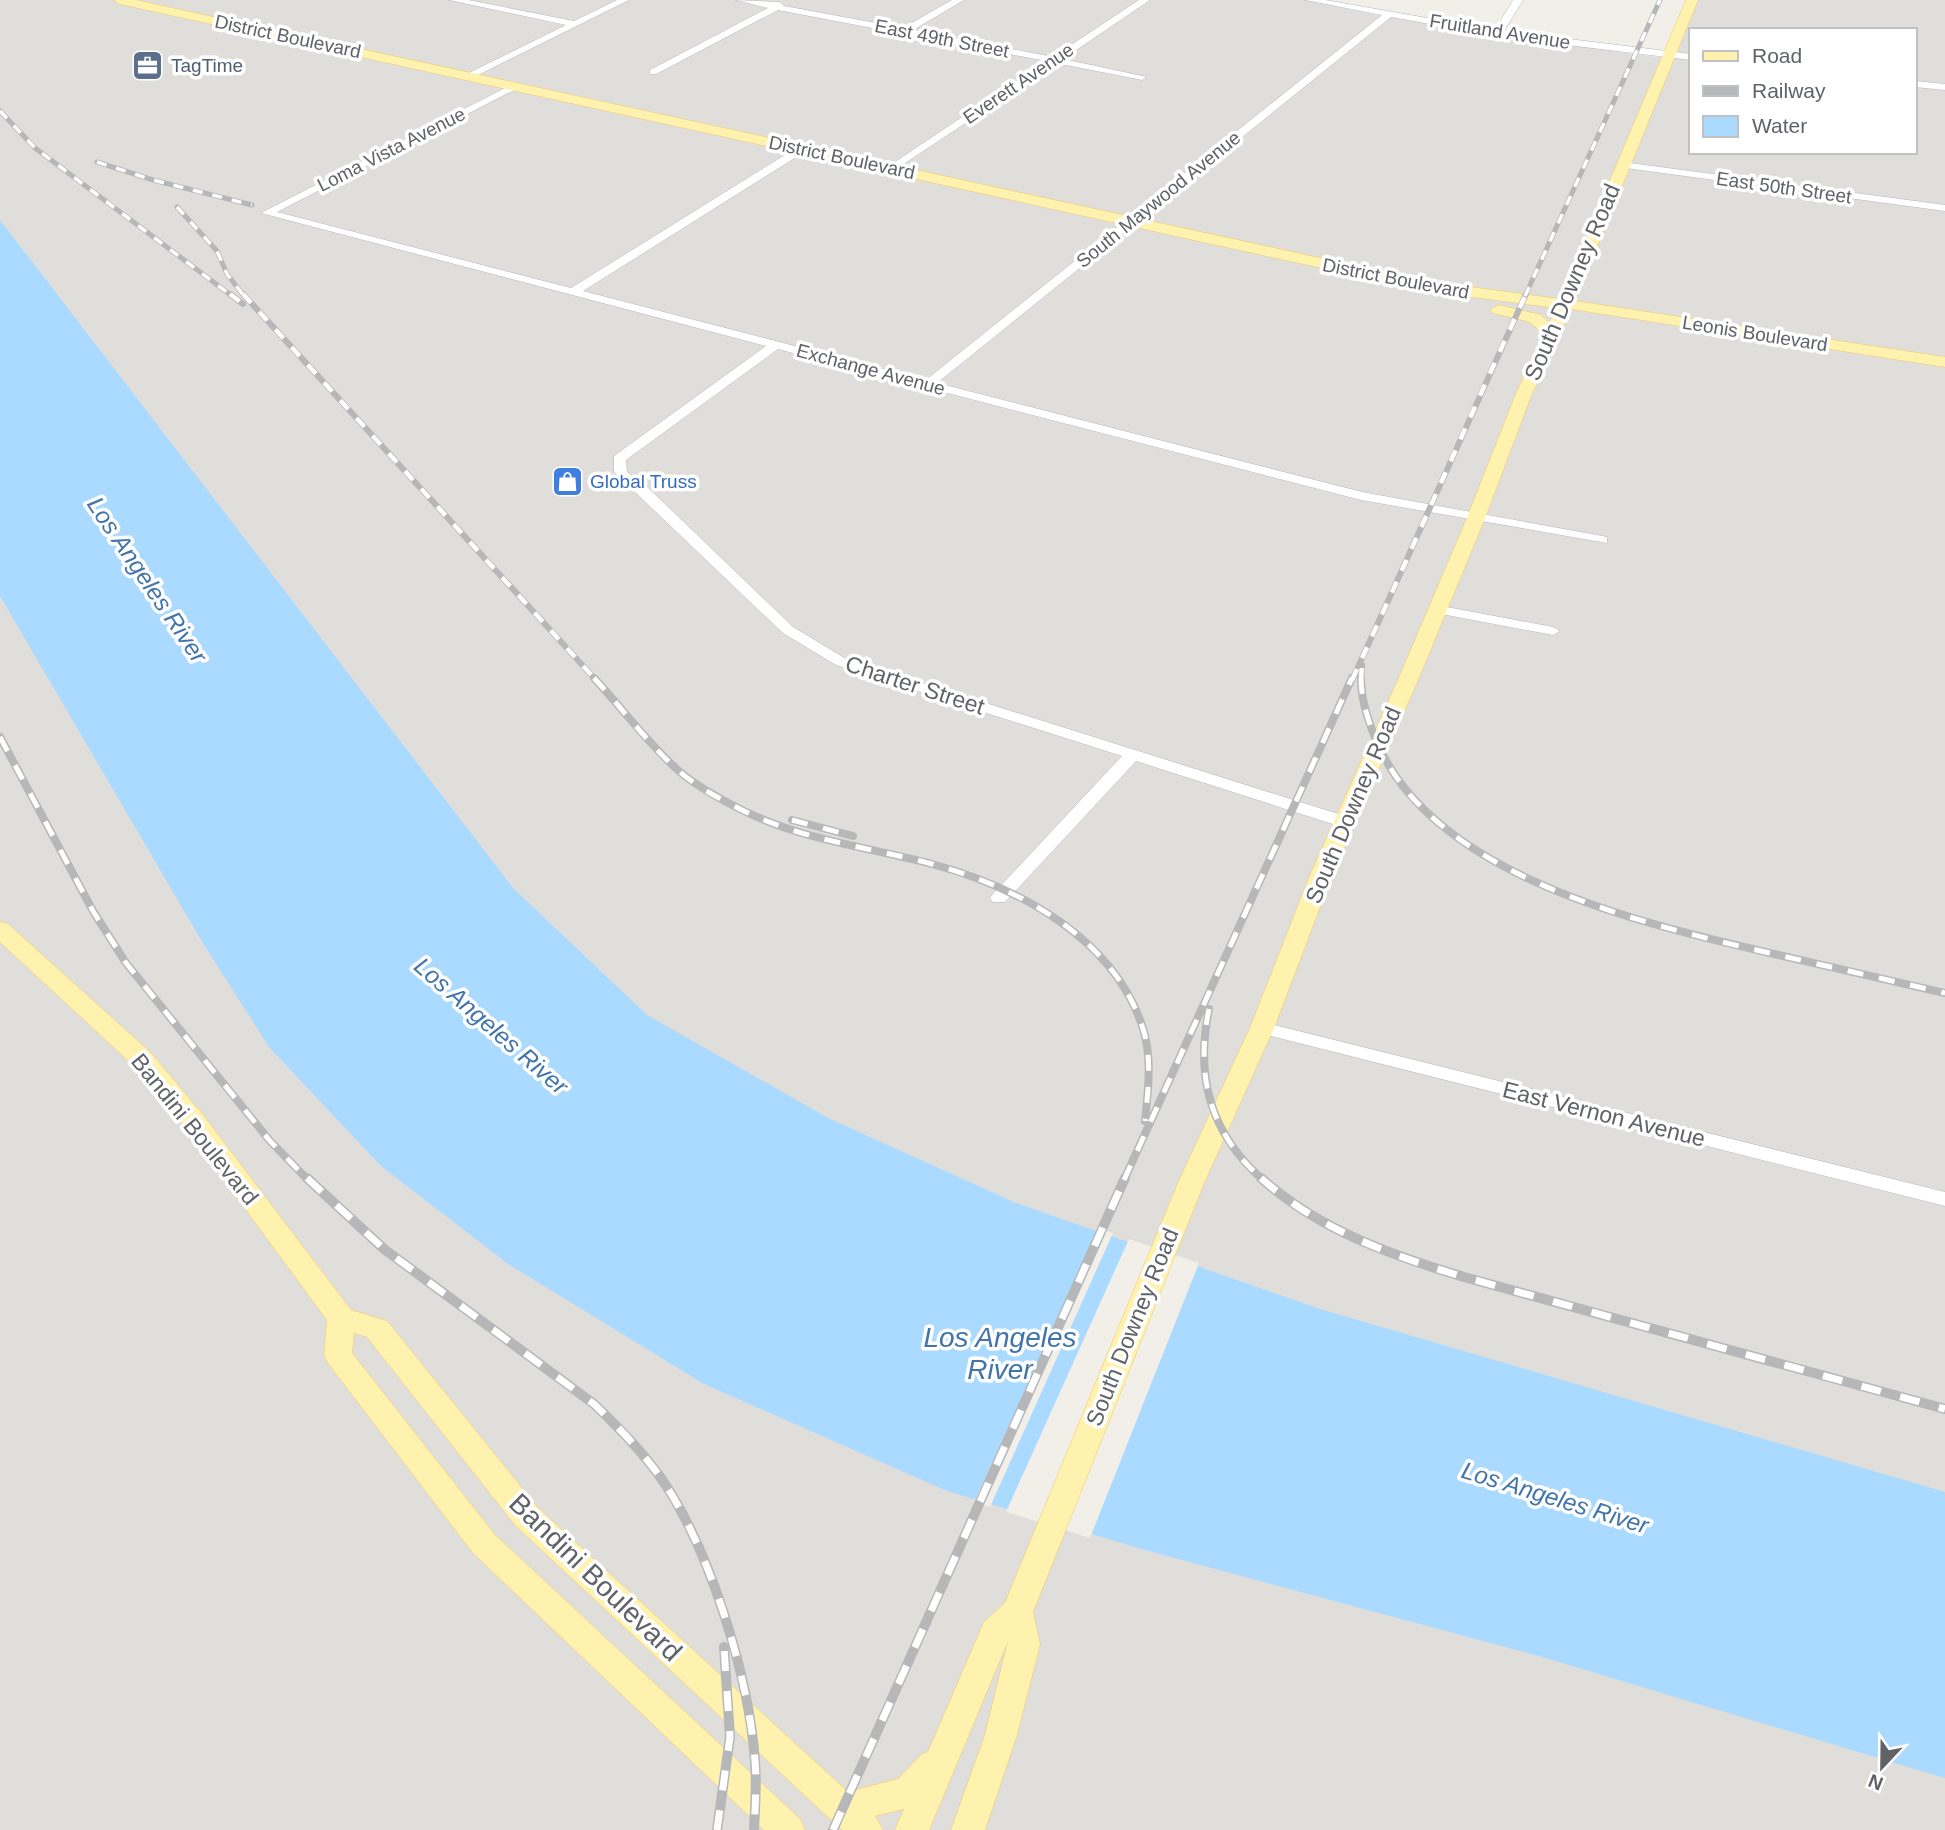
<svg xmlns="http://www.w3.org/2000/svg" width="1945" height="1830" font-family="Helvetica,sans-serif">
  <rect width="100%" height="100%" fill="#f1efe8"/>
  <!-- industrial -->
  <path fill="#e0deda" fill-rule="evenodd" d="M 0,0 L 1315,0 L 1490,31 L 1619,47 L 1617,52 L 1672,59 L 1697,0 L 1945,0 L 1945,1830 L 0,1830 ZM 1691,30 L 1915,30 L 1915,152 L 1691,152 Z"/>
  <!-- water -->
  <path fill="#aadaff" d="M 0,220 L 513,888 L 647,1015 L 830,1119 L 1016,1203 L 1320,1309 L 1945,1492 L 1945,1778 L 1539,1656 L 1145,1550 L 947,1491 L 704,1384 L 508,1264 L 381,1166 L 269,1047 L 201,940 L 0,596 Z"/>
  <!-- pier -->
  <g fill="#f1efe8">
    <path d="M 1099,1228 L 1113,1233 L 990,1507 L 974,1502 Z"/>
    <path d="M 1129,1239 L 1199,1263 L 1090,1538 L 1006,1512 Z"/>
  </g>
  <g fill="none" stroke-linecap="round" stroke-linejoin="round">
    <defs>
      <g id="minor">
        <path d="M 449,0 L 468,0 L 574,21 L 617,0 L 629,0 L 472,78 L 467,75 L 469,73 L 566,25 Z"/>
        <path d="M 736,0 L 780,2 L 784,6 L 903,28 L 952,0 L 964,0 L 913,30 L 1053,57 L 1139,0 L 1150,0 L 1063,59 L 1147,77 L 1142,80 L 1056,63 L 893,171 L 888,168 L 889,166 L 1046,61 L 778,10 L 656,74 L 650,74 L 650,70 L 768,8 Z"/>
        <path d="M 1305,0 L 1325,0 L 1495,30 L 1513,0 L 1523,0 L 1504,31 L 1691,54 L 1691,60 L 1509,38 L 1391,17 L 937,383 L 1362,492 L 1602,536 L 1607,537 L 1607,543 L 1361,500 L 778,349 L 626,460 L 627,472 L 642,482 L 793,627 L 846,659 L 1351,818 L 1353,822 L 1345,827 L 1339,826 L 1136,761 L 1005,902 L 993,902 L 990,898 L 993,894 L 1122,756 L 836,665 L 783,633 L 614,472 L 614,456 L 766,346 L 261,213 L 515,83 L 518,84 L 518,88 L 277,212 L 571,288 L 798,147 L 806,147 L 806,151 L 583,291 L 926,380 L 1382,15 Z"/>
        <path d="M 1915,81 L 1945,84 L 1945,90 L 1915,87 Z"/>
        <path d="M 1622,162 L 1945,205 L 1945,211 L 1618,167 L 1617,165 Z"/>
        <path d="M 1436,605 L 1553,627 L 1560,631 L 1553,635 L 1431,612 L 1429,609 Z"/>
        <path d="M 1262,1022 L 1945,1192 L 1945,1206 L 1255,1032 L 1253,1028 L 1255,1024 Z"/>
      </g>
      <path id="major" d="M 114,0 L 136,0 L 1426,281 L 1560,299 L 1686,0 L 1698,0 L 1575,301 L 1945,357 L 1945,367 L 1571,309 L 1531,396 L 1485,518 L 1418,680 L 1333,873 L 1274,1028 L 1204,1183 L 1033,1612 L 1040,1644 L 1017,1735 L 985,1830 L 951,1830 L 985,1735 L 1008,1641 L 929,1830 L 895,1830 L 904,1809 L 875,1816 L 883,1830 L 842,1830 L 516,1526 L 367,1337 L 354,1333 L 352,1353 L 495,1535 L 800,1819 L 805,1830 L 764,1830 L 473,1553 L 328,1363 L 324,1355 L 327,1320 L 185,1127 L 133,1065 L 0,942 L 0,922 L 8,924 L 151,1053 L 203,1115 L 351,1310 L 387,1321 L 538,1508 L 848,1792 L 898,1779 L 922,1754 L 928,1752 L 984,1622 L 1005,1603 L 1178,1183 L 1250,1028 L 1311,873 L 1398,680 L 1467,518 L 1515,396 L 1544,335 L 1530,322 L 1493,313 L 1490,310 L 1498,305 L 1541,315 L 1549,323 L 1557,308 L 1426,291 L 120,4 Z"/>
    </defs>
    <!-- minor casing -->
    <use href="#minor" stroke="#b5b8bc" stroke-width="1"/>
    <!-- major casing -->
    <use href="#major" stroke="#f2c960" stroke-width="1"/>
    <!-- minor -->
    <use href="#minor" fill="#fff" fill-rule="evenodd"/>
    <!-- major -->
    <use href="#major" fill="#fff2af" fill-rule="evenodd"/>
    <defs>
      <g id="rail-far3">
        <path d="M 0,111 L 35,148 L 232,296"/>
        <path d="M 97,162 L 153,180 L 252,205"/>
        <path d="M 177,207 L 217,251 L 227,274 L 244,296"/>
        <path d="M 1525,296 L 1660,0"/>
      </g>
      <g id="rail-far2">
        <path d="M 230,294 L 243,304"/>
        <path d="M 243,294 L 596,680"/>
        <path d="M 1352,680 C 1411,552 1467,423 1526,294"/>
        <path d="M 1361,680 L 1362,665"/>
      </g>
      <g id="rail-far1">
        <path d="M 594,678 C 621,707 651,747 680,772 C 699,788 722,800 744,811 C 803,840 868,847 932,864 C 1018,887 1117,939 1144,1032 C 1152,1061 1148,1091 1145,1121"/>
        <path d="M 1361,678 C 1361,700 1368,720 1376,740 C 1432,877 1644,924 1774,954 C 1831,967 1888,980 1945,993"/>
        <path d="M 0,737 L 93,911 L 126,963 L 270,1141 L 308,1180"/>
        <path d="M 792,820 L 853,836"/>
        <path d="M 1209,1009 C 1195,1077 1210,1133 1263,1180"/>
        <path d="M 1124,1180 L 1352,678"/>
      </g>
      <g id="rail">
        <path d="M 307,1178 L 384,1249 L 594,1404 C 620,1429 645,1454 665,1484 C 711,1554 749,1677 755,1761 C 757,1784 755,1807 754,1830"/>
        <path d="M 1261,1178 C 1319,1230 1391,1255 1464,1277 L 1945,1409"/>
        <path d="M 717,1830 L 730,1737 L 724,1647"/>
        <path d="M 833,1830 L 1125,1178"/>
      </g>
    </defs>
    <!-- rail-far3 casing -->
    <use href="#rail-far3" stroke="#b6b7b8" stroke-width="5"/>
    <!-- rail-far2 casing -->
    <use href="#rail-far2" stroke="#b6b7b8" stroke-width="6"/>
    <!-- rail-far1 casing -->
    <use href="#rail-far1" stroke="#b6b7b8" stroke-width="8"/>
    <!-- rail casing -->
    <use href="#rail" stroke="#b6b7b8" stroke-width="10"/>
    <!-- rail-far3 -->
    <use href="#rail-far3" stroke="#fff" stroke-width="3.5" stroke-dasharray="10" stroke-linecap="butt"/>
    <!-- rail-far2 -->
    <use href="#rail-far2" stroke="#fff" stroke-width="4.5" stroke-dasharray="12" stroke-linecap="butt"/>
    <!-- rail-far1 -->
    <use href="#rail-far1" stroke="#fff" stroke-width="5" stroke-dasharray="16" stroke-linecap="butt"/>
    <!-- rail -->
    <use href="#rail" stroke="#fff" stroke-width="7" stroke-dasharray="20" stroke-linecap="butt"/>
  </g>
  <!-- icons -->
  <defs>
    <symbol id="office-square" viewBox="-11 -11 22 22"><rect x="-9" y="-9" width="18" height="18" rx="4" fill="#5c6f8a" stroke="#fff"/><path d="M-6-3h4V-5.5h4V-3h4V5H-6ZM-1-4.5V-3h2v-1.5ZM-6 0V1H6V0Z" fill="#fff"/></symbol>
    <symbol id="shop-square" viewBox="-11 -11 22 22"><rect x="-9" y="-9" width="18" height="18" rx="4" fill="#3f7fe0" stroke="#fff"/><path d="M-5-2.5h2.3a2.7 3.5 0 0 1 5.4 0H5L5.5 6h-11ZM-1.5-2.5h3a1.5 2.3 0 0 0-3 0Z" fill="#fff"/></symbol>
  </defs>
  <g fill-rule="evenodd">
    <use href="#office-square" x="130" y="48" width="35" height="35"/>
    <use href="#shop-square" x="550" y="464" width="35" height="35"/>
  </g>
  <g text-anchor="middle" stroke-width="7" stroke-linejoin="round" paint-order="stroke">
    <!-- far-street labels -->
    <g font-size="19" fill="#5f6368" stroke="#fff">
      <text transform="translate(1500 31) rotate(9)" y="7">Fruitland Avenue</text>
      <text transform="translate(288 36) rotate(12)" y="7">District Boulevard</text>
      <text transform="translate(942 38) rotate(11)" y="7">East 49th Street</text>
      <text transform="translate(1018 83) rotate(-34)" y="7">Everett Avenue</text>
      <text transform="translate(391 149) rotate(-27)" y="7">Loma Vista Avenue</text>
      <text transform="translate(842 157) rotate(12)" y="7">District Boulevard</text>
      <text transform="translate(1784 187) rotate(8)" y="7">East 50th Street</text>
      <text transform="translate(1158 199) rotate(-39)" y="7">South Maywood Avenue</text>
      <text transform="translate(1396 278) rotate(11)" y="7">District Boulevard</text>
      <text transform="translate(1755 333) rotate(9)" y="7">Leonis Boulevard</text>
      <text transform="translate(871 369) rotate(15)" y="7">Exchange Avenue</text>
    </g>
    <!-- far-service labels -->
    <g font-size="19" fill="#4e5e75" stroke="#fff" text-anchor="start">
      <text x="171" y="72">TagTime</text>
    </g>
    <!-- far-shop labels -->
    <g font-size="19" fill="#366cbe" stroke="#fff" text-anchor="start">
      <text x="590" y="488">Global Truss</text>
    </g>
    <!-- street labels -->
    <g font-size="23" fill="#5f6368" stroke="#fff">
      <text transform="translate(1572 282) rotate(-67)" y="8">South Downey Road</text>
      <text transform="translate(915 685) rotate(18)" y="8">Charter Street</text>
      <text transform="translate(1353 805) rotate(-67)" y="8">South Downey Road</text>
      <text transform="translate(1604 1114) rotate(14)" y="8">East Vernon Avenue</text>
      <text transform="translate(195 1129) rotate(51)" y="8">Bandini Boulevard</text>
      <text transform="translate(1132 1327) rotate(-68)" y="8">South Downey Road</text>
    </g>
    <!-- water labels -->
    <g font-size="24" font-style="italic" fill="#4174aa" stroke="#fff">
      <text transform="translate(147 580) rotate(56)" y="8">Los Angeles River</text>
      <text transform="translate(491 1026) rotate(41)" y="8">Los Angeles River</text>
      <text transform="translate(1555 1498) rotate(17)" y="8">Los Angeles River</text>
    </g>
    <!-- near-water labels -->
    <g font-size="28" font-style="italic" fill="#4174aa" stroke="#fff">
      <text x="1000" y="1347">Los Angeles<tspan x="1000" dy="32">River</tspan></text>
    </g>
    <!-- near-street labels -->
    <g font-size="28" fill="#5f6368" stroke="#fff">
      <text transform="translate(596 1577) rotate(44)" y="10">Bandini Boulevard</text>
    </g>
  </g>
  <!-- legend -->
  <rect x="1689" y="28" width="228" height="126" fill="#ffffff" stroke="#bfc1c3" stroke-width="2"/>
  <rect x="1703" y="51" width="35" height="10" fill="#fff2af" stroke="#bfc1c3" stroke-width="2"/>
  <text x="1752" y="63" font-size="21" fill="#5f6368">Road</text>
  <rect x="1703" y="86" width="35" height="10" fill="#b6b7b8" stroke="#bfc1c3" stroke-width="2"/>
  <text x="1752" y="98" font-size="21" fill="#5f6368">Railway</text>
  <rect x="1703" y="116" width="35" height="21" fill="#aadaff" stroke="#bfc1c3" stroke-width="2"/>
  <text x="1752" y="133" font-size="21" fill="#5f6368">Water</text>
  <!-- north arrow -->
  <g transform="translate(1882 1767) rotate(202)" stroke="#ffffff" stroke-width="5" paint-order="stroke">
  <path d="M0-5L12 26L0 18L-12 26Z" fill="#5f6368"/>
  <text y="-10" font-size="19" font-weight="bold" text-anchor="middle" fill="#5f6368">N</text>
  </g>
</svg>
